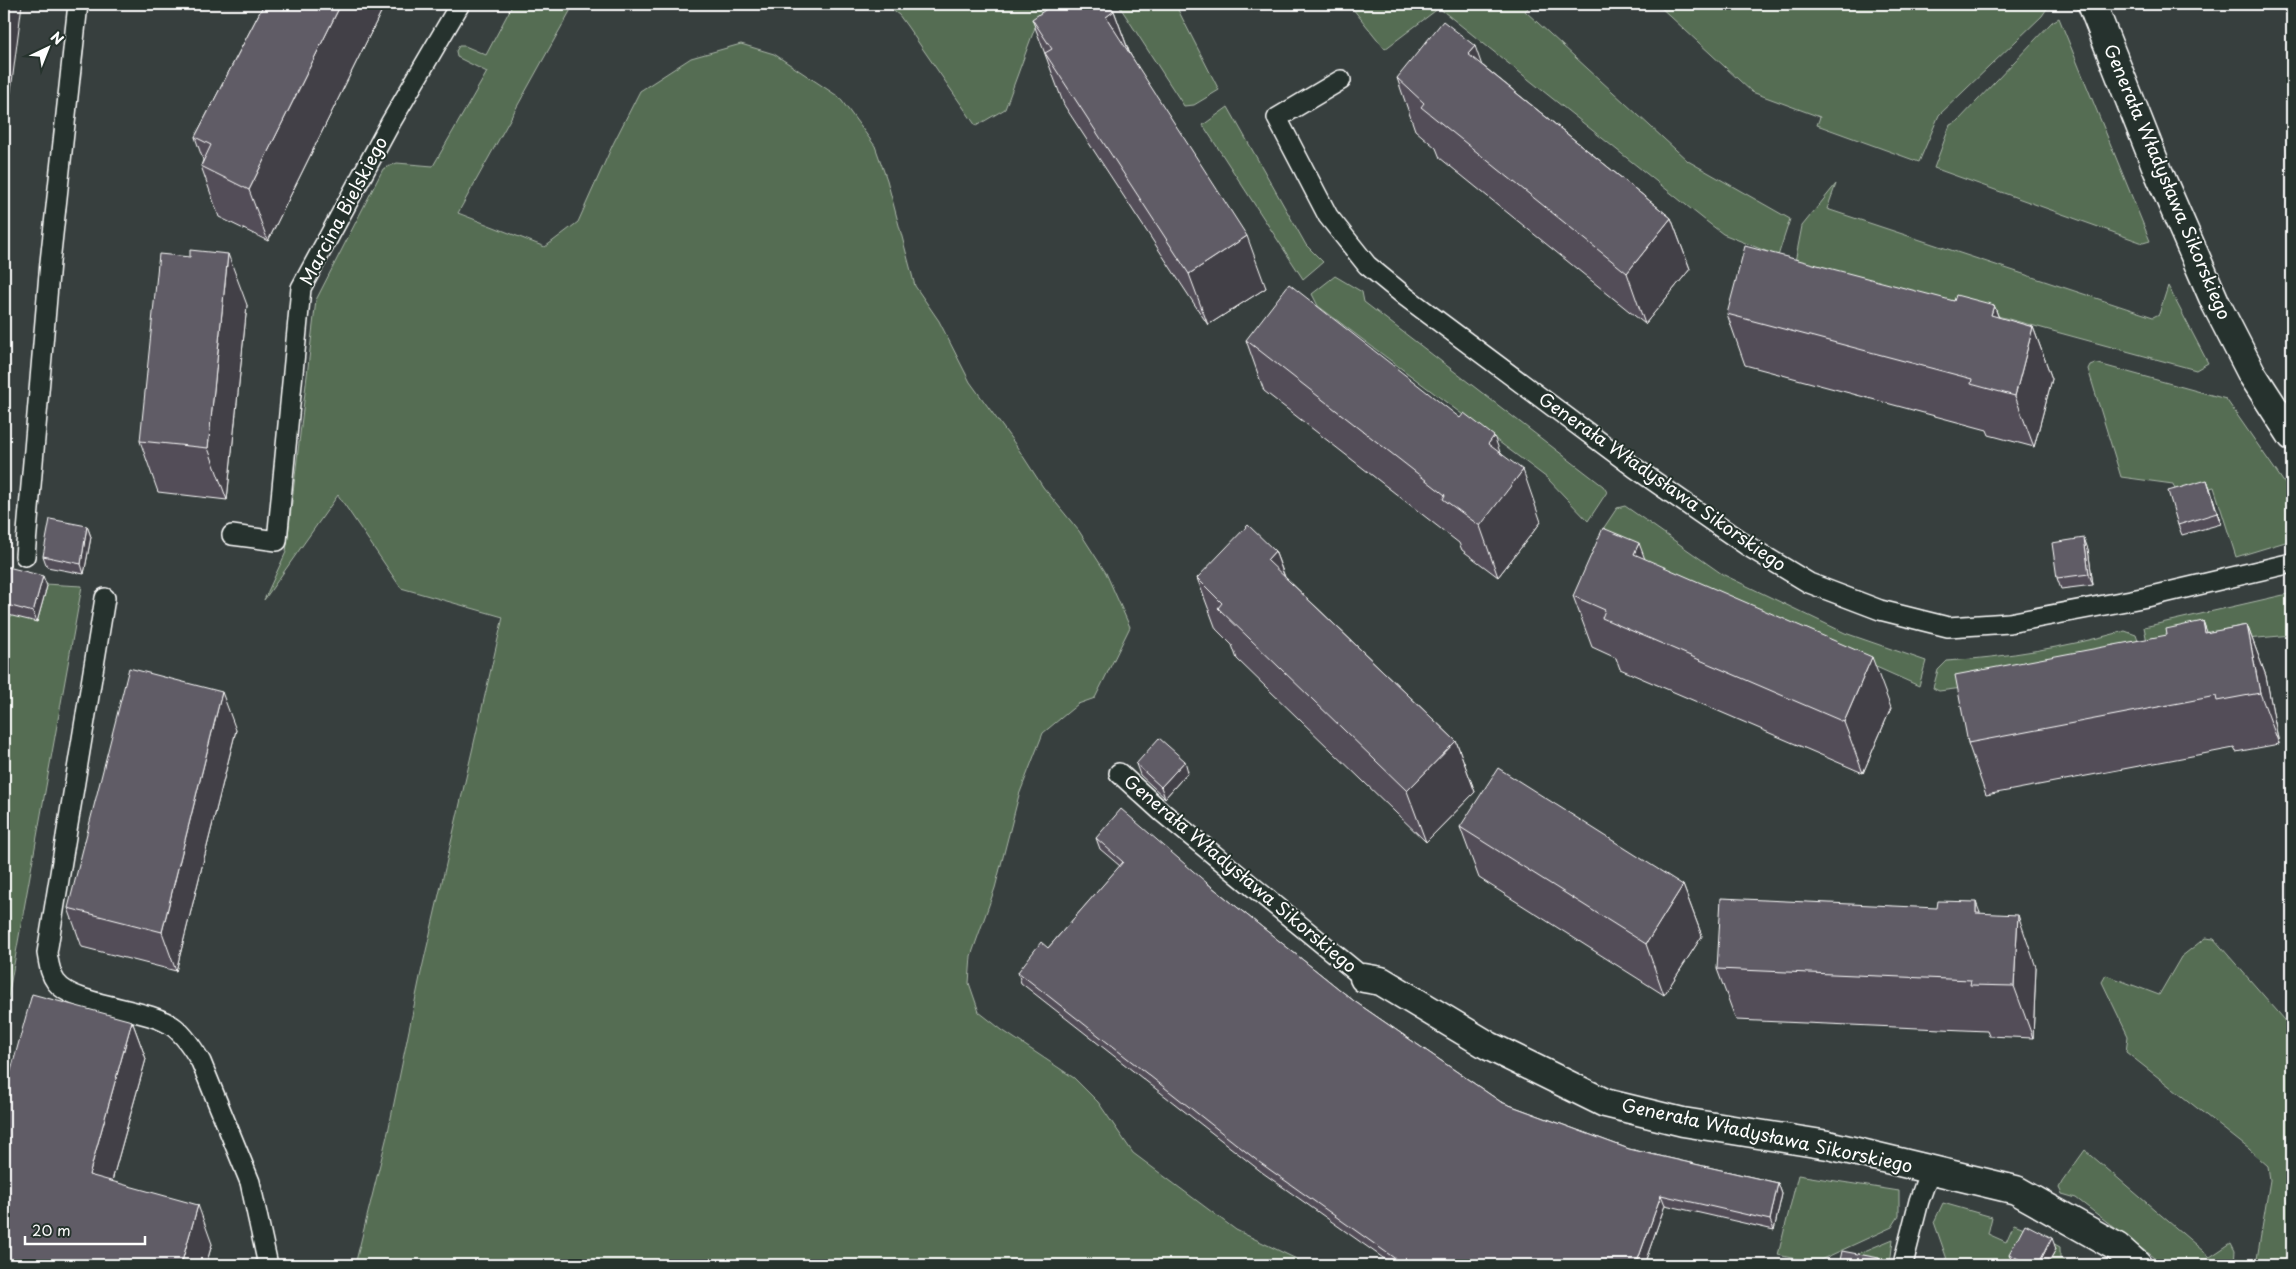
<svg xmlns="http://www.w3.org/2000/svg" width="2296" height="1269" font-family="'Playpen Sans',sans-serif">
  <rect width="100%" height="100%" fill="#373f3e"/>
  <filter id="ink" filterUnits="userSpaceOnUse"><feTurbulence type="fractalNoise" baseFrequency=".02" numOctaves="2"/><feDisplacementMap in="SourceGraphic" scale="10" xChannelSelector="R" yChannelSelector="G"/><feConvolveMatrix kernelMatrix="1 2 1 2 8 2 1 2 1" color-interpolation-filters="sRGB"/></filter>
  <g filter="url(#ink)">
    <!-- green -->
    <g fill="#546d53" stroke="#aab6a9">
      <path d="M 513,4 L 574,4 L 458,213 L 545,247 L 578,222 L 613,144 L 640,91 L 691,58 L 741,44 L 774,54 L 839,97 L 875,146 L 887,180 L 915,286 L 939,321 L 970,382 L 1015,444 L 1043,487 L 1079,531 L 1106,573 L 1130,627 L 1095,698 L 1078,704 L 1043,733 L 1019,795 L 995,888 L 971,956 L 969,983 L 979,1012 L 1002,1030 L 1074,1078 L 1098,1102 L 1133,1153 L 1236,1230 L 1309,1265 L 355,1265 L 388,1132 L 420,977 L 503,617 L 401,588 L 338,495 L 264,600 L 286,552 L 316,300 L 383,169 L 397,163 L 433,166 L 487,72 L 457,57 L 456,51 L 459,46 L 465,46 L 486,55 Z"/>
      <path d="M 884,4 L 1055,4 L 1041,11 L 1005,109 L 976,126 L 907,26 L 899,15 Z"/>
      <path d="M 1118,4 L 1175,4 L 1219,90 L 1194,105 L 1184,106 Z"/>
      <path d="M 1349,4 L 1532,4 L 1525,11 L 1688,161 L 1790,219 L 1778,256 L 1723,234 L 1706,221 L 1439,8 L 1385,49 Z"/>
      <path d="M 1657,4 L 2050,4 L 2042,16 L 1939,115 L 1919,162 L 1817,125 L 1820,117 L 1752,92 Z"/>
      <path d="M 2059,18 L 2150,241 L 2143,243 L 1934,168 L 1950,125 L 1958,121 L 2052,22 Z"/>
      <path d="M 1228,107 L 1306,245 L 1323,262 L 1303,279 L 1203,125 Z"/>
      <path d="M 1836,184 L 1827,209 L 2153,317 L 2159,314 L 2168,286 L 2208,363 L 2196,370 L 1869,281 L 1795,262 L 1802,226 Z"/>
      <path d="M 1335,276 L 1362,292 L 1364,302 L 1603,486 L 1607,492 L 1588,521 L 1547,478 L 1318,306 L 1312,294 Z"/>
      <path d="M 2095,363 L 2226,399 L 2292,494 L 2292,540 L 2236,557 L 2214,487 L 2177,495 L 2173,484 L 2121,477 L 2088,369 L 2090,365 Z"/>
      <path d="M 1625,506 L 1722,574 L 1845,633 L 1926,661 L 1919,686 L 1631,558 L 1603,529 L 1617,508 Z"/>
      <path d="M 4,573 L 44,584 L 82,586 L 4,1020 Z"/>
      <path d="M 2292,593 L 2292,635 L 2246,639 L 2150,657 L 2144,627 Z"/>
      <path d="M 2125,631 L 2136,635 L 2142,653 L 1986,685 L 1939,691 L 1933,688 L 1938,670 L 1947,661 C 2008,657 2066,647 2125,631 Z"/>
      <path d="M 2205,938 L 2214,939 L 2292,1028 L 2292,1265 L 2256,1265 L 2270,1180 L 2268,1166 L 2249,1149 L 2126,1052 L 2128,1036 L 2102,982 L 2106,975 L 2159,995 L 2181,957 Z"/>
      <path d="M 2085,1150 L 2210,1257 L 2231,1243 L 2235,1251 L 2234,1265 L 2163,1265 L 2076,1198 L 2062,1194 L 2059,1188 L 2062,1182 Z"/>
      <path d="M 1798,1175 L 1899,1191 L 1899,1216 L 1892,1227 L 1814,1263 L 1778,1255 Z"/>
      <path d="M 1943,1203 L 1992,1217 L 1988,1234 L 2006,1242 L 2014,1224 L 2027,1229 L 2060,1247 L 2060,1258 L 2069,1265 L 1949,1265 L 1934,1222 Z"/>
      <path d="M 1893,1239 L 1890,1265 L 1830,1265 L 1836,1263 Z"/>
    </g>
    <g fill="none" stroke-linecap="round" stroke-linejoin="round">
      <defs>
        <g id="service">
          <path d="M 1341,80 L 1277,118 L 1328,216 L 1367,265 L 1406,297 L 1635,468 L 1746,545 L 1809,583 L 1880,610 L 1948,627 L 2009,623 L 2147,597 L 2292,563"/>
          <path d="M 232,535 L 277,541 L 301,288 L 391,122 L 460,4"/>
          <path d="M 25,556 L 50,262 L 78,4"/>
          <path d="M 105,598 L 47,953 C 49,964 50,974 56,982 C 74,1007 149,1007 175,1028 C 186,1037 194,1050 201,1062 L 250,1182 L 268,1265"/>
          <path d="M 1119,773 L 1163,813 L 1364,978"/>
          <path d="M 1904,1260 L 1919,1201 L 1930,1170"/>
        </g>
        <path id="minor" d="M 1364,978 L 1381,981 L 1489,1046 L 1605,1103 L 1683,1122 L 1828,1145 L 2016,1190 L 2117,1247 L 2137,1265"/>
        <path id="tertiary" d="M 2092,4 L 2158,171 L 2216,304 L 2252,374 L 2292,436"/>
      </defs>
      <!-- service casing -->
      <use href="#service" stroke="#fff" stroke-width="22"/>
      <!-- minor casing -->
      <use href="#minor" stroke="#fff" stroke-width="31"/>
      <!-- tertiary casing -->
      <use href="#tertiary" stroke="#fff" stroke-width="31"/>
      <!-- service -->
      <use href="#service" stroke="#26332d" stroke-width="19"/>
      <!-- minor -->
      <use href="#minor" stroke="#26332d" stroke-width="28"/>
      <!-- tertiary -->
      <use href="#tertiary" stroke="#26332d" stroke-width="28"/>
    </g>
    <!-- wall -->
    <g fill="#534e58" stroke="#fff">
      <path d="M 264,4 L 385,4 L 268,241 L 219,217 L 201,166 L 203,160 L 195,137 Z"/>
      <path d="M 1114,11 L 1130,54 L 1266,288 L 1208,325 L 1064,105 L 1032,19 Z"/>
      <path d="M 1482,65 L 1671,218 L 1690,269 L 1645,324 L 1440,158 L 1436,148 L 1415,130 L 1397,78 Z"/>
      <path d="M 1954,301 L 1994,305 L 1999,318 L 2033,327 L 2052,379 L 2034,447 L 1989,435 L 1987,430 L 1745,365 L 1727,314 Z"/>
      <path d="M 247,305 L 227,500 L 158,492 L 140,441 Z"/>
      <path d="M 1246,340 L 1501,453 L 1541,522 L 1498,577 L 1462,550 L 1459,543 L 1264,391 Z"/>
      <path d="M 2207,480 L 2221,524 L 2182,535 L 2178,525 Z"/>
      <path d="M 87,526 L 91,537 L 84,574 L 47,567 L 43,556 Z"/>
      <path d="M 2088,549 L 2093,585 L 2061,589 L 2057,578 Z"/>
      <path d="M 1275,551 L 1285,577 L 1456,741 L 1475,792 L 1426,842 L 1237,659 L 1232,645 L 1216,629 L 1197,578 Z"/>
      <path d="M 1645,559 L 1891,708 L 1863,773 L 1620,669 L 1616,658 L 1592,647 L 1573,596 Z"/>
      <path d="M 4,566 L 47,586 L 37,622 L 4,614 Z"/>
      <path d="M 2203,621 L 2207,633 L 2247,625 L 2266,676 L 2279,744 L 2236,752 L 2234,748 L 1986,795 L 1968,743 L 2167,635 Z"/>
      <path d="M 236,730 L 176,971 L 82,947 L 68,908 Z"/>
      <path d="M 1136,764 L 1188,772 L 1165,798 L 1140,775 Z"/>
      <path d="M 1460,827 L 1683,885 L 1702,936 L 1664,995 L 1479,878 Z"/>
      <path d="M 1096,838 L 1207,883 L 1354,1001 L 1501,1102 L 1629,1149 L 1778,1183 L 1782,1194 L 1774,1230 L 1665,1205 L 1644,1265 L 1393,1265 L 1263,1173 L 1021,983 L 1018,972 L 1048,948 L 1120,866 L 1100,849 Z"/>
      <path d="M 1980,913 L 2036,967 L 2033,1038 L 1989,1036 L 1987,1031 L 1736,1020 L 1717,969 Z"/>
      <path d="M 132,1021 L 146,1059 L 112,1181 L 212,1244 L 206,1265 L 4,1265 L 4,1096 Z"/>
      <path d="M 2056,1249 L 2047,1265 L 2013,1265 L 2009,1254 Z"/>
    </g>
    <!-- shaded-wall -->
    <g fill="#434047" stroke="#fff">
      <path d="M 4,4 L 22,4 L 4,145 Z"/>
      <path d="M 341,4 L 385,4 L 268,241 L 249,190 Z"/>
      <path d="M 1114,11 L 1133,63 L 1106,17 Z"/>
      <path d="M 1475,46 L 1493,97 L 1468,54 Z"/>
      <path d="M 1671,218 L 1690,269 L 1645,324 L 1627,273 Z"/>
      <path d="M 1247,236 L 1266,288 L 1208,325 L 1189,274 Z"/>
      <path d="M 228,254 L 247,305 L 227,500 L 208,448 Z"/>
      <path d="M 1994,305 L 2013,356 L 1991,315 Z"/>
      <path d="M 2033,327 L 2052,379 L 2034,447 L 2015,396 Z"/>
      <path d="M 1494,436 L 1512,484 L 1523,470 L 1541,522 L 1498,577 L 1480,526 L 1488,444 Z"/>
      <path d="M 2207,480 L 2211,491 L 2221,524 L 2217,513 Z"/>
      <path d="M 87,526 L 91,537 L 84,574 L 81,564 Z"/>
      <path d="M 2084,538 L 2088,549 L 2093,585 L 2089,574 Z"/>
      <path d="M 1639,543 L 1658,595 L 1634,554 Z"/>
      <path d="M 1275,551 L 1294,602 L 1267,560 Z"/>
      <path d="M 43,576 L 47,586 L 37,622 L 33,612 Z"/>
      <path d="M 2203,621 L 2222,673 L 2205,633 Z"/>
      <path d="M 2247,625 L 2266,676 L 2279,744 L 2260,693 Z"/>
      <path d="M 1872,657 L 1891,708 L 1863,773 L 1844,722 Z"/>
      <path d="M 222,692 L 236,730 L 176,971 L 162,932 Z"/>
      <path d="M 1456,741 L 1475,792 L 1426,842 L 1407,791 Z"/>
      <path d="M 1185,761 L 1188,772 L 1165,798 L 1161,787 Z"/>
      <path d="M 1683,885 L 1702,936 L 1664,995 L 1646,944 Z"/>
      <path d="M 1976,902 L 1995,954 L 1976,913 Z"/>
      <path d="M 2018,915 L 2036,967 L 2033,1038 L 2014,986 Z"/>
      <path d="M 132,1021 L 146,1059 L 103,1213 L 89,1175 Z"/>
      <path d="M 1778,1183 L 1782,1194 L 1774,1230 L 1770,1220 Z"/>
      <path d="M 1661,1195 L 1665,1205 L 1644,1265 L 1636,1265 Z"/>
      <path d="M 198,1205 L 212,1244 L 206,1265 L 181,1265 Z"/>
      <path d="M 2052,1238 L 2056,1249 L 2047,1265 L 2038,1265 Z"/>
      <path d="M 1879,1258 L 1881,1265 L 1877,1265 Z"/>
    </g>
    <!-- building -->
    <g fill="#605b66" stroke="#fff">
      <path d="M 264,4 L 341,4 L 249,190 L 201,166 L 211,145 L 195,137 Z"/>
      <path d="M 1054,4 L 1109,4 L 1114,11 L 1106,17 L 1247,236 L 1189,274 L 1045,53 L 1052,49 L 1032,19 Z"/>
      <path d="M 1443,21 L 1475,46 L 1468,54 L 1671,218 L 1627,273 L 1421,107 L 1424,103 L 1397,78 Z"/>
      <path d="M 1745,246 L 1954,301 L 1956,295 L 1994,305 L 1991,315 L 2033,327 L 2015,396 L 1971,384 L 1972,379 L 1727,314 Z"/>
      <path d="M 190,250 L 228,254 L 208,448 L 140,441 L 159,254 L 190,257 Z"/>
      <path d="M 1289,284 L 1460,418 L 1464,413 L 1494,436 L 1488,444 L 1523,470 L 1480,526 L 1443,499 L 1445,495 L 1246,340 Z"/>
      <path d="M 2207,480 L 2217,513 L 2178,525 L 2168,491 Z"/>
      <path d="M 50,519 L 87,526 L 81,564 L 43,556 Z"/>
      <path d="M 1248,525 L 1275,551 L 1267,560 L 1456,741 L 1407,791 L 1218,608 L 1222,603 L 1197,578 Z"/>
      <path d="M 1603,528 L 1639,543 L 1634,554 L 1872,657 L 1844,722 L 1602,618 L 1605,610 L 1573,596 Z"/>
      <path d="M 2084,538 L 2089,574 L 2057,578 L 2052,543 Z"/>
      <path d="M 4,566 L 43,576 L 33,612 L 4,604 Z"/>
      <path d="M 2203,621 L 2205,633 L 2247,625 L 2260,693 L 2217,701 L 2216,696 L 1968,743 L 1955,675 L 2167,635 L 2166,629 Z"/>
      <path d="M 129,668 L 222,692 L 162,932 L 68,908 Z"/>
      <path d="M 1159,738 L 1185,761 L 1161,787 L 1136,764 Z"/>
      <path d="M 1498,768 L 1683,885 L 1646,944 L 1460,827 Z"/>
      <path d="M 1121,809 L 1207,883 L 1354,1001 L 1501,1102 L 1629,1149 L 1778,1183 L 1770,1220 L 1661,1195 L 1636,1265 L 1404,1265 L 1259,1162 L 1018,972 L 1041,942 L 1048,948 L 1123,862 L 1096,838 Z"/>
      <path d="M 1721,898 L 1937,908 L 1938,901 L 1976,902 L 1976,913 L 2018,915 L 2014,986 L 1970,985 L 1971,980 L 1717,969 Z"/>
      <path d="M 32,994 L 132,1021 L 89,1175 L 198,1205 L 181,1265 L 28,1265 L 4,1259 L 4,1096 Z"/>
      <path d="M 2025,1224 L 2052,1238 L 2038,1265 L 2030,1265 L 2009,1254 Z"/>
      <path d="M 1842,1251 L 1879,1258 L 1877,1265 L 1839,1265 Z"/>
    </g>
  </g>
  <g text-anchor="middle" stroke-width="4" stroke-linejoin="round" paint-order="stroke">
    <!-- street labels -->
    <g font-size="18" fill="#fff" stroke="#26332d">
      <text transform="translate(2167 182) rotate(67)" y="6">Generała Władysława Sikorskiego</text>
      <text transform="translate(344 211) rotate(-62)" y="6">Marcina Bielskiego</text>
      <text transform="translate(1662 482) rotate(35)" y="6">Generała Władysława Sikorskiego</text>
      <text transform="translate(1240 874) rotate(40)" y="6">Generała Władysława Sikorskiego</text>
      <text transform="translate(1767 1136) rotate(12)" y="6">Generała Władysława Sikorskiego</text>
    </g>
  </g>
  <!-- margin -->
  <rect width="2296" height="1269" fill="none" stroke="#26332d" stroke-width="20"/>
  <rect x="10" y="10" width="2276" height="1249" fill="none" stroke="#fff" stroke-width="2" filter="url(#ink)"/>
  <!-- north arrow -->
  <g transform="translate(48 48) rotate(43)" stroke="#26332d" stroke-width="4" paint-order="stroke">
  <path d="M0-4L9 19L0 12L-9 19Z" fill="#ffffff"/>
  <text y="-8" font-size="14" font-weight="bold" text-anchor="middle" fill="#ffffff">N</text>
  </g>
  <!-- scale -->
  <path d="M25 1236v8h120v-8" fill="none" stroke="#ffffff" stroke-width="2.5"/>
  <text x="32" y="1236" font-size="15" fill="#ffffff" stroke="#26332d" stroke-width="4" paint-order="stroke">20 m</text>
</svg>
